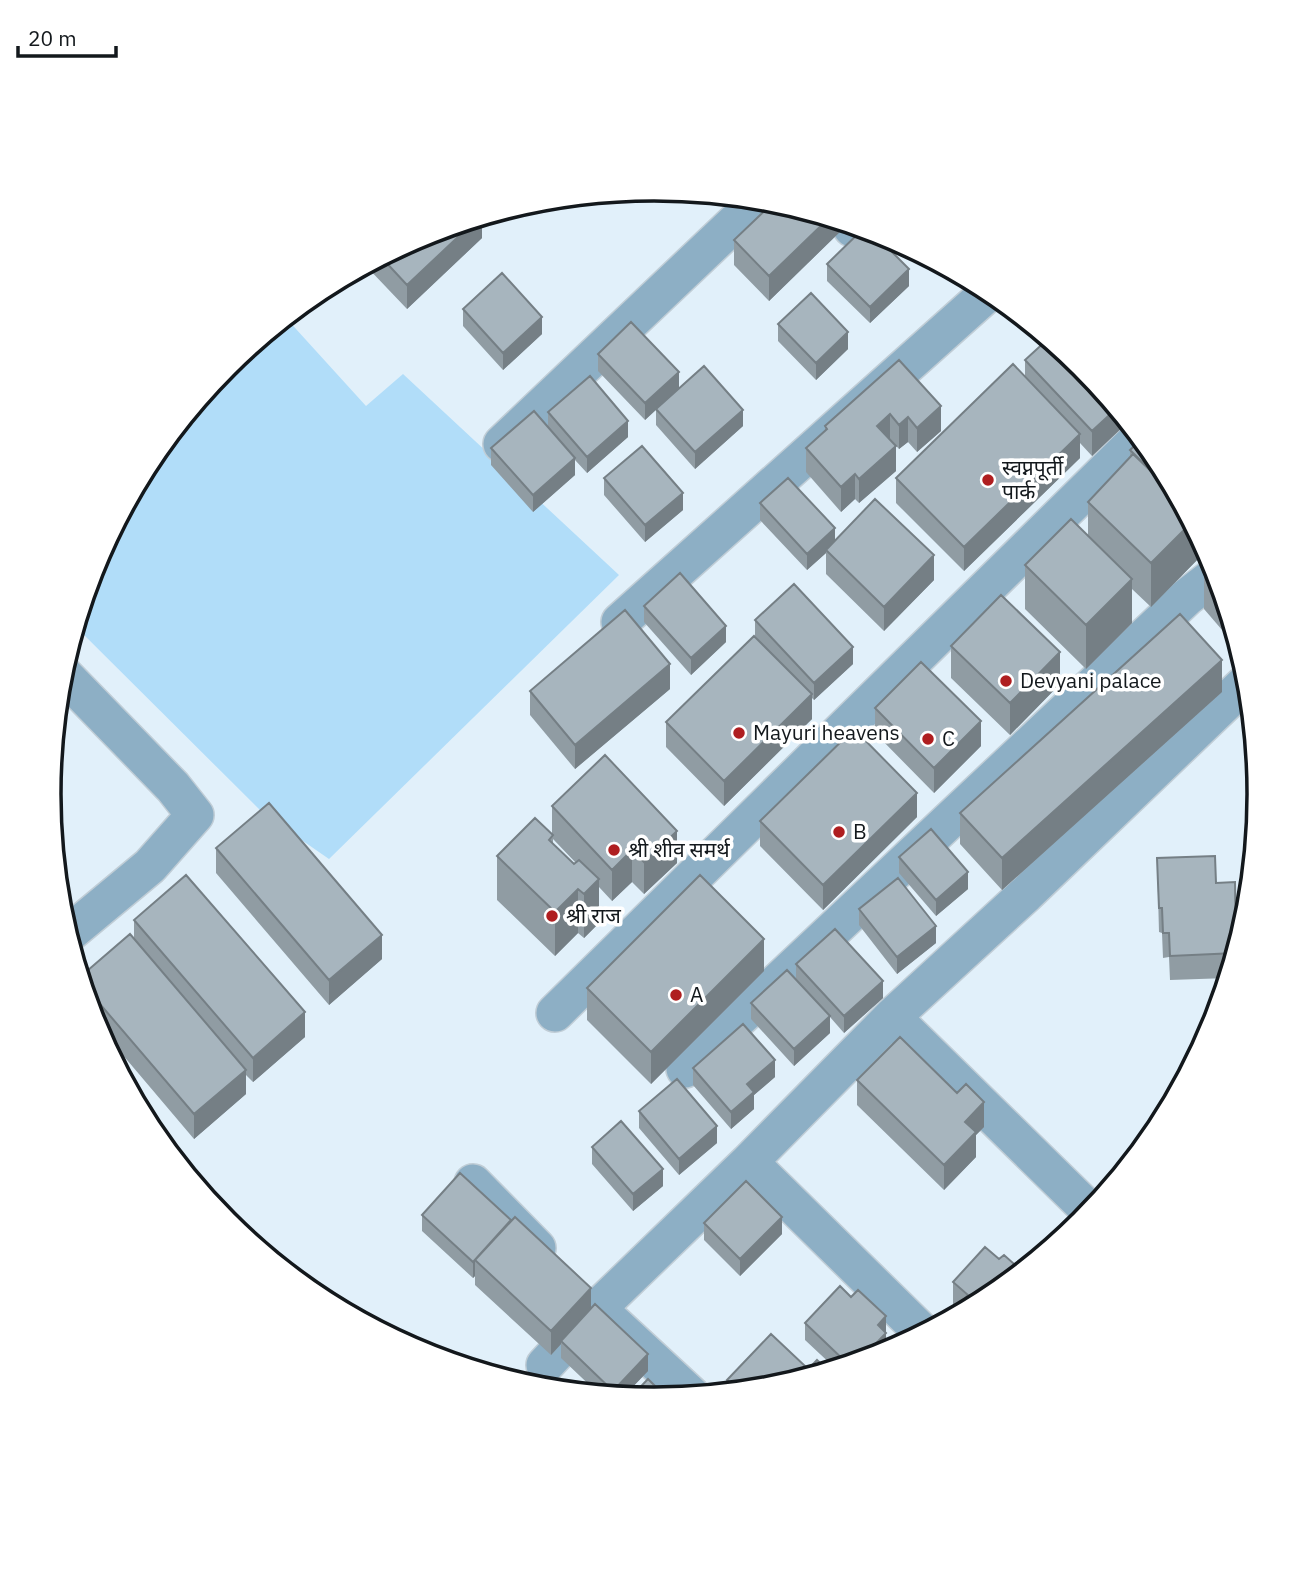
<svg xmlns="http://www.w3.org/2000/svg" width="1309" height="1589" viewBox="0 0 1309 1589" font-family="'IBM Plex Sans','Noto Sans Devanagari',sans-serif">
<rect width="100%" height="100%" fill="#e1f0fa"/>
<path fill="#b1ddf9" d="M286 318 366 406 403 374 619 575 329 859 264 814 76 627 95 562 151 458 227 366Z"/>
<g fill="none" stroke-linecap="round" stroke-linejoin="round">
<defs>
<path id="minor" d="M852 228 854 225
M502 444 760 199
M620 622 990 291
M62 673 173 787 195 815 150 866 67 935
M555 1013 1140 437
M892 1017 1091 1212
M685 1069 1187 597 1217 574
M749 1162 924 1334
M473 1183 537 1248
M611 1321 692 1396
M545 1365 598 1308 749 1162 892 1017 1026 894 1249 680"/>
</defs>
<use href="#minor" stroke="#c0cdd6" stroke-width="40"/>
<use href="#minor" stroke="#8dafc5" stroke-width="37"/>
</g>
<path fill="#909ca3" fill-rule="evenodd" d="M482 217V238L407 309 366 266 423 235Z
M847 223V225L769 301 734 265V240Z
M827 264 909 286 870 323 827 281Z
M463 309 542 334 503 370 463 326Z
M778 324 848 349 816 380 778 341Z
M598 354 679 388 743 426 695 469 656 425V410L645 420 598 371Z
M899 360 941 431 917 452 908 442 899 449 890 439 896 471 859 503 855 499 841 512 806 472V448L825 431V426Z
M1025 360 1128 422 1092 456 1080 443V458L964 571 896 503V478L1025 377Z
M548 412 628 437 587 473 575 460V475L533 512 491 465V448L548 427Z
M1130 450 1158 458 1205 547 1198 539V559L1151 607 1132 589V623L1086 669 1025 609V565L1088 535V502L1130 457Z
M604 478 683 510 645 542 604 495Z
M760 503 835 541 934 580 884 631 826 574V553L807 570 760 520Z
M1214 563 1241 652 1204 609V565Z
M644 606 726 642 691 675 644 622Z
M755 620 853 664 814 700 812 698V719L724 806 666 747V722L772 655 755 636Z
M951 646 1060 684 1010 735 951 678Z
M670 689 575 769 530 715V691Z
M1222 692 1002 890 960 844V813Z
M875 708 981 746 934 793 875 733Z
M552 806 677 863 644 894 632 882 612 901 599 887V923L584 938 578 933 555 956 497 900V856L552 834ZM553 839 576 863 574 864 553 844Z
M917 817 823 910 760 846V821Z
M216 848 382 959 329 1005 216 873Z
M899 857 968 889 936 916 899 873Z
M1157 858 1216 883 1237 951 1228 978 1170 980 1169 957 1163 958 1162 933 1159 932Z
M859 909 936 943 897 974 859 925Z
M134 920 305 1037 253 1082 246 1075V1094L194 1139 94 1021 80 977 134 939Z
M796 964 883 998 844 1033 830 1017V1033L794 1066 751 1019V1003L796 980Z
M764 971 651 1084 587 1020V988Z
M693 1068 775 1077 754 1095V1109L731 1129 693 1085Z
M857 1080 984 1127 976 1135V1157L944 1190 857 1105Z
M639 1111 717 1143 679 1175 639 1128Z
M592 1147 663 1186 633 1211 592 1164Z
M422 1215 591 1309 648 1371 623 1397 600 1395 561 1358V1344L551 1355 475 1285V1276L473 1278 422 1231Z
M704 1223 782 1234 740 1276 704 1240Z
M999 1259 991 1298 961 1314 953 1307V1282Z
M851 1297 886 1316V1349L880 1356 836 1369 805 1340V1323Z
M805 1373 772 1388 727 1393V1380Z"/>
<path fill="#757f85" d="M482 217V238L407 309V285L477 219Z
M829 218 847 223V225L769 301V276Z
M909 269V286L870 323V307Z
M542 317V334L503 370V353Z
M848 332V349L816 380V363Z
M679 372V388L645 420V403Z
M941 406V431L917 452V428Z
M1117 408 1128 422 1092 456V431Z
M743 410V426L695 469V452Z
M890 414V439L877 426Z
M908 417V442L899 449V425Z
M628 421V437L587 473V457Z
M1080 434V458L964 571V547Z
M896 446V471L859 503V479Z
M575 458V475L533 512V495Z
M855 474V499L841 512V487Z
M683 493V510L645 542V525Z
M1192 522 1198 532V559L1151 607V563Z
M835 528V545L826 550V553L807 570V554Z
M934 555V580L884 631V607Z
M1132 579V623L1086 669V625Z
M726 626V642L691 675V658Z
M853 647V664L814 700V683Z
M1060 652V684L1010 735V703Z
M1222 660V692L1002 890V858Z
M670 664V689L575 769V745Z
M61 674V704L58 707 61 676Z
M812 694V719L724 806V781Z
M981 721V746L934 793V768Z
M917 793V817L823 910V885Z
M677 831V863L644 894V862Z
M632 850V882L612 901V870Z
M968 872V889L936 916V900Z
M599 879V923L584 938V894Z
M578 889V933L555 956V912Z
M64 895V923L61 912 59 899Z
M936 926V943L897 974V957Z
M382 935V959L329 1005V980Z
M764 939V971L651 1084V1052Z
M883 981V998L844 1033V1016Z
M305 1012V1037L253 1082V1058Z
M830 1016V1033L794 1066V1049Z
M775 1060V1077L754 1095V1109L731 1129V1112L747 1084Z
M246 1070V1094L194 1139V1114Z
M984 1102V1127L976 1135V1157L944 1190V1165L965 1122Z
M717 1126V1143L679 1175V1159Z
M165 1134V1148L159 1140Z
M663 1169V1186L633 1211V1194Z
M782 1217V1234L740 1276V1259Z
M475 1260V1276L473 1278V1262Z
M591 1288V1313L561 1341V1344L551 1355V1331Z
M886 1316V1349L880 1356 858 1362 878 1325Z
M648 1354V1371L623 1397 613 1396V1391Z
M805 1366V1378L789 1383Z"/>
<path fill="#a7b5be" stroke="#757f85" stroke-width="2" d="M775 201 829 218 769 276 734 240Z
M477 219 407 285 381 257 423 235Z
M864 228 871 231 909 269 870 307 827 264Z
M502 273 542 317 503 353 463 309Z
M811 293 848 332 816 363 778 324Z
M631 322 679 372 645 403 598 354Z
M1049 338 1083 367 1117 408 1092 431 1025 360Z
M899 360 941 406 917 428 908 417 899 425 890 414 877 426 896 446 859 479 855 474 841 487 806 448 827 429 825 426Z
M1013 364 1080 434 964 547 896 478Z
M704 366 743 410 695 452 656 409Z
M590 376 628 421 587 457 548 412Z
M534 411 575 458 533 495 491 448Z
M1142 439 1158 458 1179 498 1130 450Z
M642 446 683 493 645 525 604 478Z
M1133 454 1179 498 1192 522 1151 563 1088 502Z
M788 478 835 528 807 554 760 503Z
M875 499 934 555 884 607 826 550Z
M1071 519 1132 579 1086 625 1025 565Z
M1212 559 1214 563 1220 584 1204 565Z
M680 573 726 626 691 658 644 606Z
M794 584 853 647 814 683 755 620Z
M1001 595 1060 652 1010 703 951 646Z
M625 610 670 664 575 745 530 691Z
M1180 614 1222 660 1002 858 960 813Z
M754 636 812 694 724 781 666 722Z
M921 662 981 721 934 768 875 708Z
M854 729 917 793 823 885 760 821Z
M605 755 677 831 644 862 632 850 612 870 552 806Z
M269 803 382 935 329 980 216 848Z
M535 818 553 835 549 840 574 864 579 860 599 879 584 894 578 889 555 912 497 856Z
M931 829 968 872 936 900 899 857Z
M1215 856 1216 883 1235 882 1236 953 1170 956 1169 933H1163L1162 908H1159L1157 858Z
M186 875 305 1012 253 1058 134 920Z
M700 875 764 939 651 1052 587 988Z
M898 878 936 926 897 957 859 909Z
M58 889 64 895 59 899Z
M835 929 883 981 844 1016 796 964Z
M130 934 246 1070 194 1114 82 983 80 977Z
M787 970 830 1016 794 1049 751 1003Z
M743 1024 775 1060 747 1084 754 1092 731 1112 693 1068Z
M900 1037 957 1093 966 1084 984 1102 965 1122 976 1132 944 1165 857 1080Z
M677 1079 717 1126 679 1159 639 1111Z
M134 1100 165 1134 159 1140 151 1131Z
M621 1121 663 1169 633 1194 592 1147Z
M460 1173 511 1220 473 1262 422 1215Z
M746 1181 782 1217 740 1259 704 1223Z
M515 1217 591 1288 551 1331 475 1260Z
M985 1247 999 1259 1004 1255 1023 1272 991 1298 969 1310 961 1303 968 1295 953 1282Z
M840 1286 851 1297 858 1290 886 1316 878 1325 886 1333 858 1362 849 1365 805 1323Z
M595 1304 648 1354 613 1391 561 1341Z
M771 1334 805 1366 789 1383 772 1388 740 1392 727 1380Z
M817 1360 828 1371 797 1381Z
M648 1379 668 1399 654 1400 630 1398Z"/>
<g fill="#af1e20" stroke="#fff" stroke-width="2.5">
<circle cx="988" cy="480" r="7"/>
<circle cx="1006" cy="681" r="7"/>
<circle cx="739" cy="733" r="7"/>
<circle cx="928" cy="739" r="7"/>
<circle cx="839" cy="832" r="7"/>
<circle cx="614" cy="850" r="7"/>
<circle cx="552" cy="916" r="7"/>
<circle cx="676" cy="995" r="7"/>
</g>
<g text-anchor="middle" stroke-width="7" stroke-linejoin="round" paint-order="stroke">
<g font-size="21" fill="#13181c" stroke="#fff" text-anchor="start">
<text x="1002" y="475">स्वप्नपूर्ती<tspan x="1002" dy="24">पार्क</tspan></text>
<text x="1020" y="688">Devyani palace</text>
<text x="753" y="740">Mayuri heavens</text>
<text x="942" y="746">C</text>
<text x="853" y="839">B</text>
<text x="628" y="857">श्री शीव समर्थ</text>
<text x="566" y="923">श्री राज</text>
<text x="690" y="1002">A</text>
</g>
</g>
<path d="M0 0H1309V1589H0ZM61 794a593 593 0 1 1 1186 0a593 593 0 1 1-1186 0Z" fill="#fff" fill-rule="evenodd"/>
<path fill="none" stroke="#13181c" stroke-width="3.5" d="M61 794a593 593 0 1 1 1186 0a593 593 0 1 1-1186 0Z"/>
<path d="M18 46v10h98v-10" fill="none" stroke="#13181c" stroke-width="3.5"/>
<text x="28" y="46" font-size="21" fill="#13181c" stroke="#ffffff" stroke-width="5" paint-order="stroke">20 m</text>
</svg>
